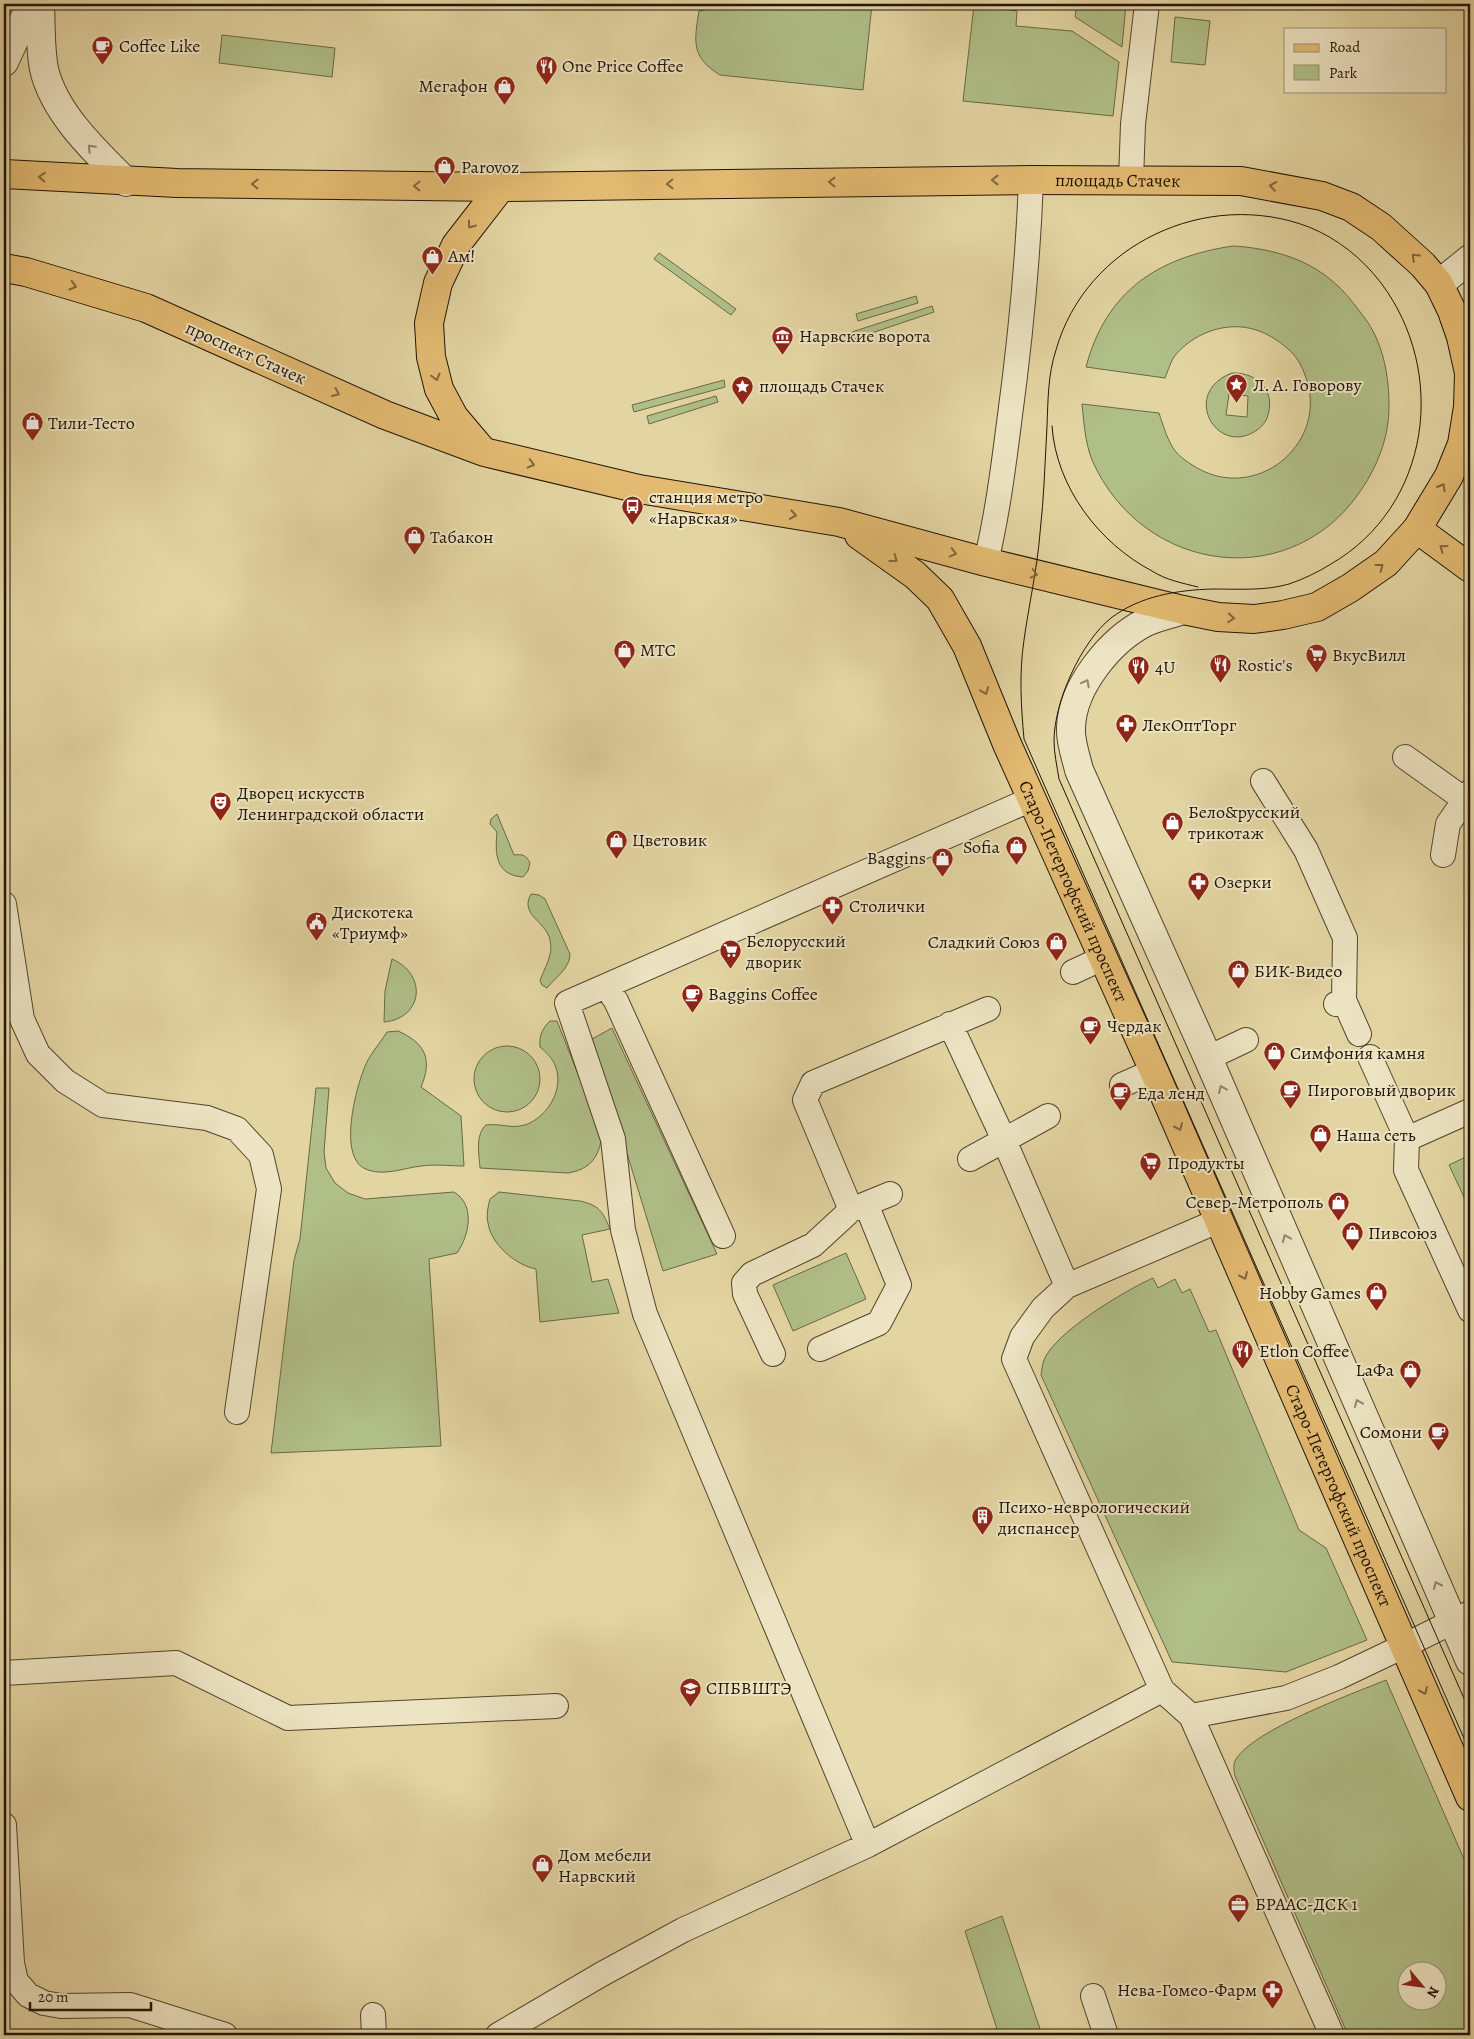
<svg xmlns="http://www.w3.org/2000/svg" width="1474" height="2039" viewBox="0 0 1474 2039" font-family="Alegreya,serif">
<rect width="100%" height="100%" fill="#e3d5a2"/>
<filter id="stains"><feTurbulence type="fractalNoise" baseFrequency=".004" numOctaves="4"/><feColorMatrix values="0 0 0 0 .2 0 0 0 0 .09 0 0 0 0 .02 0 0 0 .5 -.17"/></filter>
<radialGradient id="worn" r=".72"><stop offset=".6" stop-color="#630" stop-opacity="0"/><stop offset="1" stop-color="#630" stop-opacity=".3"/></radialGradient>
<path fill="#b0be87" stroke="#696946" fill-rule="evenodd" d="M737 4H872L863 90 720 75C691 57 694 42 699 11Z
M1077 4H1126L1122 47 1075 17Z
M974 5 1017 11 1016 26 1072 31 1119 62 1113 116 963 101Z
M1175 17 1210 21 1205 65 1171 62Z
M222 35 335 48 332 77 219 63Z
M1233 246C1267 248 1304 257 1331 280 1344 290 1354 304 1364 317 1383 342 1389 375 1389 406 1389 434 1380 460 1365 484 1297 595 1143 576 1092 460 1085 442 1084 423 1082 404L1159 413C1163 425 1166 436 1173 448 1179 457 1190 464 1199 469 1256 500 1324 447 1308 384 1304 371 1299 358 1288 349 1271 334 1252 325 1229 327 1208 329 1187 340 1174 357 1170 363 1168 371 1165 378L1086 367C1106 291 1158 257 1233 246Z
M659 253 736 309 731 315 654 259Z
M916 296 918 303 858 321 856 314Z
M932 306 934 312 854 339 852 332Z
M1232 373C1258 372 1277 392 1267 418 1265 424 1259 429 1254 432 1215 455 1181 392 1232 373ZM1229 394 1248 396 1247 417 1226 415Z
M724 380 725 387 634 412 632 405Z
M716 396 718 402 649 424 647 416Z
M497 814 514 855C523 854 526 855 530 863L528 871 523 877C495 875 495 853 497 832L490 824 491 819Z
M531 894 539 895 545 899 570 954C570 968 556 977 547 988L542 985 540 981C544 968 554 955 550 940 546 921 519 915 531 894Z
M392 959C427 974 424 1018 384 1022L385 991Z
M550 1021H557L602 1135C599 1157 591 1169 568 1173L480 1168C479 1154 475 1135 486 1125 499 1123 511 1129 525 1125 549 1117 567 1085 553 1061 550 1056 545 1051 540 1047 539 1036 542 1029 550 1021Z
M612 1028 717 1254 663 1271 592 1039Z
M398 1031C425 1043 433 1059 421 1087L461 1116 464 1166C450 1166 435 1164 421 1166 404 1168 385 1176 368 1170 336 1161 356 1086 366 1064 371 1053 380 1043 387 1032Z
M474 1079a33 33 0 1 1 66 0a33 33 0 1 1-66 0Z
M316 1088H329L324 1152 326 1168 335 1183 348 1193 365 1199 454 1192C476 1205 469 1236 457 1253L429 1259 441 1446 271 1453 294 1260 300 1239Z
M1470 1155V1210L1449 1165Z
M499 1192 580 1201C599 1205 603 1212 610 1229L582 1235 592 1282 608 1279 619 1313 540 1322 536 1269C515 1265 491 1244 488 1223 486 1215 488 1207 490 1199Z
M846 1253 866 1299 793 1331 773 1285Z
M1153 1278 1158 1288 1175 1279 1182 1293 1190 1289 1209 1332 1216 1330 1299 1530 1326 1548 1367 1640 1286 1672 1172 1662 1041 1375C1042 1371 1042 1364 1044 1360 1055 1332 1126 1290 1153 1278Z
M1386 1680 1470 1873V2035H1348L1235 1776C1234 1771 1233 1766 1235 1761 1250 1731 1352 1694 1386 1680ZM1406 1972H1436V2002H1406Z
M1002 1916 1042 2035H999L965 1931Z"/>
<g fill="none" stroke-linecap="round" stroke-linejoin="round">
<defs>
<path id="service" d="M1131 180 1133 124 1147 4
M986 562C997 516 1003 470 1009 423 1020 342 1028 262 1031 180
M1405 757 1465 800 1470 801
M1263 781 1306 850 1345 938 1344 1000
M1443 855 1448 824 1470 792
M4 904 22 1019 38 1054 65 1081 103 1105 207 1118 237 1129 261 1155 269 1189 237 1412
M1073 972 1103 958
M606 986 616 1001 723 1236
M1336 1004 1344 1000 1359 1034
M950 1024 1004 1140 1067 1286
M1370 1057 1407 1139
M1208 1058 1246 1040
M1122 1085 1154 1071
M1470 1111 1407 1139 1406 1170 1470 1310
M970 1159 1048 1116
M890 1194 851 1210 805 1100 813 1083 988 1009
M1220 1220 1067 1286 1043 1308 1022 1337 1014 1359 1162 1690 1191 1716 1332 2035
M820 1349 879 1323 899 1285 866 1204
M773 1354 745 1294 744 1283 752 1274 813 1245 851 1210
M4 1673 176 1663 288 1718 556 1706
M1191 1716 1286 1698 1339 1677 1404 1646 1470 1613
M4 1825 12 1963 16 1981 28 1995 44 2003 61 2006 130 2005 225 2035
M863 1834 645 1314 623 1230 613 1139 567 1003 1032 799
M1093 1996 1106 2035
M373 2015 374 2035
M498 2035 602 1974 683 1930 868 1845 1162 1690"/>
<path id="minor" d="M1439 284 1470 259
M1183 610C1171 614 1157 617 1146 622 1110 640 1072 687 1071 728 1070 741 1076 757 1079 770L1208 1058 1470 1661"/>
<path id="tertiary" d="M40 4C41 25 40 48 44 69 54 113 95 151 126 182
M4 62 31 4"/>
<g id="primary">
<path id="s1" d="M4 174 177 183 501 187 1031 180 1241 181 1322 196 1351 207 1381 227 1423 265 1439 284 1452 311 1461 337 1469 373 1468 407 1462 444 1449 476 1417 529 1386 563 1350 588 1317 607 1283 615 1254 619 1218 617 1183 610 986 562 839 522 639 489 484 452 385 415 146 308 26 272 4 268"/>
<path d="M481 449 454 417 439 389 431 357 429 323 438 283 456 245 501 187"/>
<path d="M1417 529 1470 568"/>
<path id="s2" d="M859 535 915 575 940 599 967 646 1007 744 1154 1071 1470 1797"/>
</g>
</defs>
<use href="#service" stroke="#52442d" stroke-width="26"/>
<use href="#minor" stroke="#52442d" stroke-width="30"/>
<use href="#tertiary" stroke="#52442d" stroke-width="30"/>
<use href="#primary" stroke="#221406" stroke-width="30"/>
<use href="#service" stroke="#ede4c3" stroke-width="24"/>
<use href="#minor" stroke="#ede4c3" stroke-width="28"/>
<use href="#tertiary" stroke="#ede4c3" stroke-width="28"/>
<use href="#primary" stroke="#e2ba71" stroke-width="28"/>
<path stroke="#221406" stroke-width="1" d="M1052 426C1056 487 1099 543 1152 571 1166 580 1182 583 1198 587
M1470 1712 1059 779C1057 766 1054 753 1054 741 1054 702 1081 642 1111 618 1140 596 1177 590 1213 589 1238 589 1265 591 1289 584 1304 579 1318 572 1331 564 1431 506 1448 372 1381 283 1362 258 1338 239 1309 227 1207 188 1086 244 1056 350 1048 374 1048 400 1047 426 1045 462 1044 498 1040 533 1037 570 1029 604 1024 640 1019 673 1021 706 1024 739L1470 1752"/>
</g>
<defs><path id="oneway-chevron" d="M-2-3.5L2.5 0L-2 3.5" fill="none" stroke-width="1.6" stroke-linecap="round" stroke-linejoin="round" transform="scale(1.25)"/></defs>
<g stroke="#92866e">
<use href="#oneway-chevron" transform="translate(91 148) rotate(-135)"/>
<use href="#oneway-chevron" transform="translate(1086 683) rotate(-62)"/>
<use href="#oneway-chevron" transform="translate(1222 1089) rotate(-113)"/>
<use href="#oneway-chevron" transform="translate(1286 1238) rotate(-113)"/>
<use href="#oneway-chevron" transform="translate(1358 1403) rotate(-113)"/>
<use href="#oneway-chevron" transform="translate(1437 1585) rotate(-114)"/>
</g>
<g stroke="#82673c">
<use href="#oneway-chevron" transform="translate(42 177) rotate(-176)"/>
<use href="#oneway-chevron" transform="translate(995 180) rotate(180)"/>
<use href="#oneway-chevron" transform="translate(832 182) rotate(180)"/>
<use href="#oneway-chevron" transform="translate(255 184) rotate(-179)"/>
<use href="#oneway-chevron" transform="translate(670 184) rotate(179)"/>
<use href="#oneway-chevron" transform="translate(417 186) rotate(-179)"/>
<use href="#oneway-chevron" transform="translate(1273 186) rotate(-171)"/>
<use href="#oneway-chevron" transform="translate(471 225) rotate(126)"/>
<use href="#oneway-chevron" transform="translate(1415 257) rotate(-136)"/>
<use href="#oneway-chevron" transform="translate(73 286) rotate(16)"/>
<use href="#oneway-chevron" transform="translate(436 377) rotate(75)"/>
<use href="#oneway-chevron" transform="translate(336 393) rotate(24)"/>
<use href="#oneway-chevron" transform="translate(531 464) rotate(14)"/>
<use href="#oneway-chevron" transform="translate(1442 487) rotate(-60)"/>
<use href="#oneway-chevron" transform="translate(793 515) rotate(9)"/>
<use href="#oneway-chevron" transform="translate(1443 548) rotate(-144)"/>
<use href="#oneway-chevron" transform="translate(953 553) rotate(15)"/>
<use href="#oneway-chevron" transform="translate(894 559) rotate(37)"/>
<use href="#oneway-chevron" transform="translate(1380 567) rotate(-37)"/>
<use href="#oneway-chevron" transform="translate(1034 574) rotate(14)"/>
<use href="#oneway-chevron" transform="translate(1231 618) rotate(4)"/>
<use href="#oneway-chevron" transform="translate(985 691) rotate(68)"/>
<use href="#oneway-chevron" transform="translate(1179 1127) rotate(66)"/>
<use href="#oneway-chevron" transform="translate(1244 1276) rotate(66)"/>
<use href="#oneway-chevron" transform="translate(1424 1691) rotate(66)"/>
</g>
<defs>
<symbol id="cafe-pin" viewBox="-11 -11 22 30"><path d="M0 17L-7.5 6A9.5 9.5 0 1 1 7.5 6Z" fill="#8f2418" stroke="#ede4c3"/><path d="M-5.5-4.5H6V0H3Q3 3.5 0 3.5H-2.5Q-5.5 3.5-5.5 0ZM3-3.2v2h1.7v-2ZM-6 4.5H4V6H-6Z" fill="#fff"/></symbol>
<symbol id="restaurant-pin" viewBox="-11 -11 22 30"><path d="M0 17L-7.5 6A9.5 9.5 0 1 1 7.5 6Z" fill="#8f2418" stroke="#ede4c3"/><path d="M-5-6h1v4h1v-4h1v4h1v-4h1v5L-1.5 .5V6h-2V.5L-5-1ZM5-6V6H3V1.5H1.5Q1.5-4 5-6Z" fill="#fff"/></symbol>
<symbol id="shop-pin" viewBox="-11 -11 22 30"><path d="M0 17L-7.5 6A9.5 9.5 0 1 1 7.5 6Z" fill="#8f2418" stroke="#ede4c3"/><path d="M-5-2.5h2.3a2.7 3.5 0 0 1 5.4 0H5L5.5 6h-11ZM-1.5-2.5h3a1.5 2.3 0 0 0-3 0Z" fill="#fff"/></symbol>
<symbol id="museum-pin" viewBox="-11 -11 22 30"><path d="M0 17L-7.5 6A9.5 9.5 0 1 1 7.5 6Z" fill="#8f2418" stroke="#ede4c3"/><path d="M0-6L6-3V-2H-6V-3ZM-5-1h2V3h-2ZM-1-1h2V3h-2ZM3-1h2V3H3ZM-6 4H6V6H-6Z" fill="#fff"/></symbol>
<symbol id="sight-pin" viewBox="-11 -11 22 30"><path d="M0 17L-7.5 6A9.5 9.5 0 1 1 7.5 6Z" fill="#8f2418" stroke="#ede4c3"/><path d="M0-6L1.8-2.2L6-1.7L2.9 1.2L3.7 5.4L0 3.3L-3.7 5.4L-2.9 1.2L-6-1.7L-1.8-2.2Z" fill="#fff"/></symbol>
<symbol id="bus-pin" viewBox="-11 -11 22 30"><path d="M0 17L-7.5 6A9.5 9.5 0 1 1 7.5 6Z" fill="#8f2418" stroke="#ede4c3"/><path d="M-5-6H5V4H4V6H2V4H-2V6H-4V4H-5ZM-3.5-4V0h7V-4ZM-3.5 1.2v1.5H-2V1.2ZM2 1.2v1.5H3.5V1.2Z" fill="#fff"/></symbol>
<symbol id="supermarket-pin" viewBox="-11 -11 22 30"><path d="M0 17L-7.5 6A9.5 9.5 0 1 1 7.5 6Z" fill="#8f2418" stroke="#ede4c3"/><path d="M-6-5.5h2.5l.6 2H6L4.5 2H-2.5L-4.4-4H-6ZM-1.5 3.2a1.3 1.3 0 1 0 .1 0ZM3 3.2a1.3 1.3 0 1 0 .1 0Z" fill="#fff"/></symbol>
<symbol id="pharmacy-pin" viewBox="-11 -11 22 30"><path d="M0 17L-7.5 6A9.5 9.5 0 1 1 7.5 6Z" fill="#8f2418" stroke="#ede4c3"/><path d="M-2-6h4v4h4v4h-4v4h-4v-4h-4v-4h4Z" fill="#fff"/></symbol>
<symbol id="theatre-pin" viewBox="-11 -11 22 30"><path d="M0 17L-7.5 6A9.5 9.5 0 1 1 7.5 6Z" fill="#8f2418" stroke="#ede4c3"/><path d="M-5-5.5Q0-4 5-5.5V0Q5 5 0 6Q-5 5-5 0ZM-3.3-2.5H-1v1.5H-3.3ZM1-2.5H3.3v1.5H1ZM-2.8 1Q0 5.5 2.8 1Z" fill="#fff"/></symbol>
<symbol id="civic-pin" viewBox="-11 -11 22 30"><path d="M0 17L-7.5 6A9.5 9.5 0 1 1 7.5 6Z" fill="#8f2418" stroke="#ede4c3"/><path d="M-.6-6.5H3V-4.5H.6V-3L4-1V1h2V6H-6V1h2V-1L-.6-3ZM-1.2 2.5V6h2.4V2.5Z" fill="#fff"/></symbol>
<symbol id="building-pin" viewBox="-11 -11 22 30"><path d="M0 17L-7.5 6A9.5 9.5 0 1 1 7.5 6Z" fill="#8f2418" stroke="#ede4c3"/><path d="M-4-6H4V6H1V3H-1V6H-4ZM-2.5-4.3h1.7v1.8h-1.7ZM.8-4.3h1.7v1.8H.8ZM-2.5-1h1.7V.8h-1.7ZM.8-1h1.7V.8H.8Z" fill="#fff"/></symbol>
<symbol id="university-pin" viewBox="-11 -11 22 30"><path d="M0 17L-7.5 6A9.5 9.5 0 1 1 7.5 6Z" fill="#8f2418" stroke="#ede4c3"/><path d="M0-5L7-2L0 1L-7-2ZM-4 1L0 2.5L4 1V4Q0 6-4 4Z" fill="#fff"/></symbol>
<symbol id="office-pin" viewBox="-11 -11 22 30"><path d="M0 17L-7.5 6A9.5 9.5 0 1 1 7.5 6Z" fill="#8f2418" stroke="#ede4c3"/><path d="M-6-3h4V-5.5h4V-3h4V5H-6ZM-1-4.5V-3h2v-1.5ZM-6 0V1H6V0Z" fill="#fff"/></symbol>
</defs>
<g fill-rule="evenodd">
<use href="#cafe-pin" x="90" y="34" width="25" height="34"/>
<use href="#restaurant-pin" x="534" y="54" width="25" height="34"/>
<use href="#shop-pin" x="492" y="74" width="25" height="34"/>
<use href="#shop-pin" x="432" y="154" width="25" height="34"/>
<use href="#shop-pin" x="420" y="244" width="25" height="34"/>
<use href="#museum-pin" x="770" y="324" width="25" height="34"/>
<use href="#sight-pin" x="1224" y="372" width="25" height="34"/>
<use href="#sight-pin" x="730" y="374" width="25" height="34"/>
<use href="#shop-pin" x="20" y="410" width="25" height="34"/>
<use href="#bus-pin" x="620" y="494" width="25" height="34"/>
<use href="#shop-pin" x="402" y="524" width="25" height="34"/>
<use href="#shop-pin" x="612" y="638" width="25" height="34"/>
<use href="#supermarket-pin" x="1304" y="642" width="25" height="34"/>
<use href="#restaurant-pin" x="1208" y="652" width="25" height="34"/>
<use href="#restaurant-pin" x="1126" y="654" width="25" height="34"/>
<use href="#pharmacy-pin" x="1114" y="712" width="25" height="34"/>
<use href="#theatre-pin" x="208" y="790" width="25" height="34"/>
<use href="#shop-pin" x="1160" y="810" width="25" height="34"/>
<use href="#shop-pin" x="604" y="828" width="25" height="34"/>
<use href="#shop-pin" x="1004" y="834" width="25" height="34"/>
<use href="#shop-pin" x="930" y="846" width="25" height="34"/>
<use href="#pharmacy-pin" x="1186" y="870" width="25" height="34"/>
<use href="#pharmacy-pin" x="820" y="894" width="25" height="34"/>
<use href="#civic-pin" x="304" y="910" width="25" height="34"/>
<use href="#shop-pin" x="1044" y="930" width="25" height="34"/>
<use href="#supermarket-pin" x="718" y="938" width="25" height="34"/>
<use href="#shop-pin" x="1226" y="958" width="25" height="34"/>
<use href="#cafe-pin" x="680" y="982" width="25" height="34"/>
<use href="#cafe-pin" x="1078" y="1014" width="25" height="34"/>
<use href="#shop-pin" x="1262" y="1040" width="25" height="34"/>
<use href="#cafe-pin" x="1278" y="1078" width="25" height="34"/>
<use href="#cafe-pin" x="1108" y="1080" width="25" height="34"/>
<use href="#shop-pin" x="1308" y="1122" width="25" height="34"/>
<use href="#supermarket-pin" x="1138" y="1150" width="25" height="34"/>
<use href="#shop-pin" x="1326" y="1190" width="25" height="34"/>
<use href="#shop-pin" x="1340" y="1220" width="25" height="34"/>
<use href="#shop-pin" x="1364" y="1280" width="25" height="34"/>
<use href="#restaurant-pin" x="1230" y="1338" width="25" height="34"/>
<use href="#shop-pin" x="1398" y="1358" width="25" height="34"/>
<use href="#cafe-pin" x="1426" y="1420" width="25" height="34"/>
<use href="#building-pin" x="970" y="1504" width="25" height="34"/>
<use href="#university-pin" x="678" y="1676" width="25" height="34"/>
<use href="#shop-pin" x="530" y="1852" width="25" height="34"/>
<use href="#office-pin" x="1226" y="1892" width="25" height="34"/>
<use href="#pharmacy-pin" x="1260" y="1978" width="25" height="34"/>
</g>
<g text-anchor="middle" stroke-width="4" stroke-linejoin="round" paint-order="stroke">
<g font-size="18" fill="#221406" stroke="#ede4c3" text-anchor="start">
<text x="119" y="52">Coffee Like</text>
<text x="562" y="72">One Price Coffee</text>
<text x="488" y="92" text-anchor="end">Мегафон</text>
<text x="461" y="173">Parovoz</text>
<text x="448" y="262">Ам!</text>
<text x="799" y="342">Нарвские ворота</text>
<text x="1253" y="391">Л. А. Говорову</text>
<text x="759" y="392">площадь Стачек</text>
<text x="48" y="429">Тили-Тесто</text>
<text x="649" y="503">станция метро<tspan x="649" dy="21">«Нарвская»</tspan></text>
<text x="430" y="543">Табакон</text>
<text x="640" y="656">МТС</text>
<text x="1332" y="661">ВкусВилл</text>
<text x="1237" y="671">Rostic's</text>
<text x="1155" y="673">4U</text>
<text x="1142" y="731">ЛекОптТорг</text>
<text x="237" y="799">Дворец искусств<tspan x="237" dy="21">Ленинградской области</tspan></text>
<text x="1188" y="818">Бело&amp;русский<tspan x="1188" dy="21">трикотаж</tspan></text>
<text x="632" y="846">Цветовик</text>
<text x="1000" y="853" text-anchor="end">Sofia</text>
<text x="926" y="864" text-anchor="end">Baggins</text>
<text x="1214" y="888">Озерки</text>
<text x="849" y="912">Столички</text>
<text x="332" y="918">Дискотека<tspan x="332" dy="21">«Триумф»</tspan></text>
<text x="746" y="947">Белорусский<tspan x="746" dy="21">дворик</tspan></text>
<text x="1040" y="948" text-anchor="end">Сладкий Союз</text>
<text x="1254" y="977">БИК-Видео</text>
<text x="708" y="1000">Baggins Coffee</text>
<text x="1107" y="1032">Чердак</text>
<text x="1290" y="1059">Симфония камня</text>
<text x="1307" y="1096">Пироговый дворик</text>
<text x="1137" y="1099">Еда ленд</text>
<text x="1336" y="1141">Наша сеть</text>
<text x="1167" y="1169">Продукты</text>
<text x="1323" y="1208" text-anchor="end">Север-Метрополь</text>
<text x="1368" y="1239">Пивсоюз</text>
<text x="1361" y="1299" text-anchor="end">Hobby Games</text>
<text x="1259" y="1357">Etlon Coffee</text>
<text x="1394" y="1376" text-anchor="end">LаФа</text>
<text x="1422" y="1438" text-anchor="end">Сомони</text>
<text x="998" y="1513">Психо-неврологический<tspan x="998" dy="21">диспансер</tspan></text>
<text x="706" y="1694">СПБВШТЭ</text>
<text x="558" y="1861">Дом мебели<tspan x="558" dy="21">Нарвский</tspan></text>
<text x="1255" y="1910">БРААС-ДСК 1</text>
<text x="1257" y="1996" text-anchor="end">Нева-Гомео-Фарм</text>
</g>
<g font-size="18" fill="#221406" stroke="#ede4c3">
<text dy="6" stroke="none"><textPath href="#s1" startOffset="1114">площадь Стачек</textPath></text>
<text transform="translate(246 353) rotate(24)" y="6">проспект Стачек</text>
<text dy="6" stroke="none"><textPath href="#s2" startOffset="425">Старо-Петергофский проспект</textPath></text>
<text dy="6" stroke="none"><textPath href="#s2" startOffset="1085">Старо-Петергофский проспект</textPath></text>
</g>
</g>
<rect width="1474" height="2039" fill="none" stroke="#e3d5a2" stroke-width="20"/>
<rect x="5" y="5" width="1464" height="2029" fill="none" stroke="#221406" stroke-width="2.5"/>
<rect x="10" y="10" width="1454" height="2019" fill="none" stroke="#221406"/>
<rect x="1284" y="28" width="162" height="65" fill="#ede4c3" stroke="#9c9177"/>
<rect x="1294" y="44" width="25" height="8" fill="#e2ba71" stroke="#9c9177"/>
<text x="1329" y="52" font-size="15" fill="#221406">Road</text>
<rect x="1294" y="65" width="25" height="15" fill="#b0be87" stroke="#9c9177"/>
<text x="1329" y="78" font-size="15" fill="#221406">Park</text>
<g transform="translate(1422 1986) rotate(119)"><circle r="24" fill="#ede4c3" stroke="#9c9177"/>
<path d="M0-4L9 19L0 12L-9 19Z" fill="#8f2418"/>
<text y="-8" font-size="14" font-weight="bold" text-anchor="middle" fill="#221406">N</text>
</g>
<path d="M30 2002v8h121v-8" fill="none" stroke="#221406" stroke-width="2.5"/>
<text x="38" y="2002" font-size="15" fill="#221406" stroke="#ede4c3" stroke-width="4" paint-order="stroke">20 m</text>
<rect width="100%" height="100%" filter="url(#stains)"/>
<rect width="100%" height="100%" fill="url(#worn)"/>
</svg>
